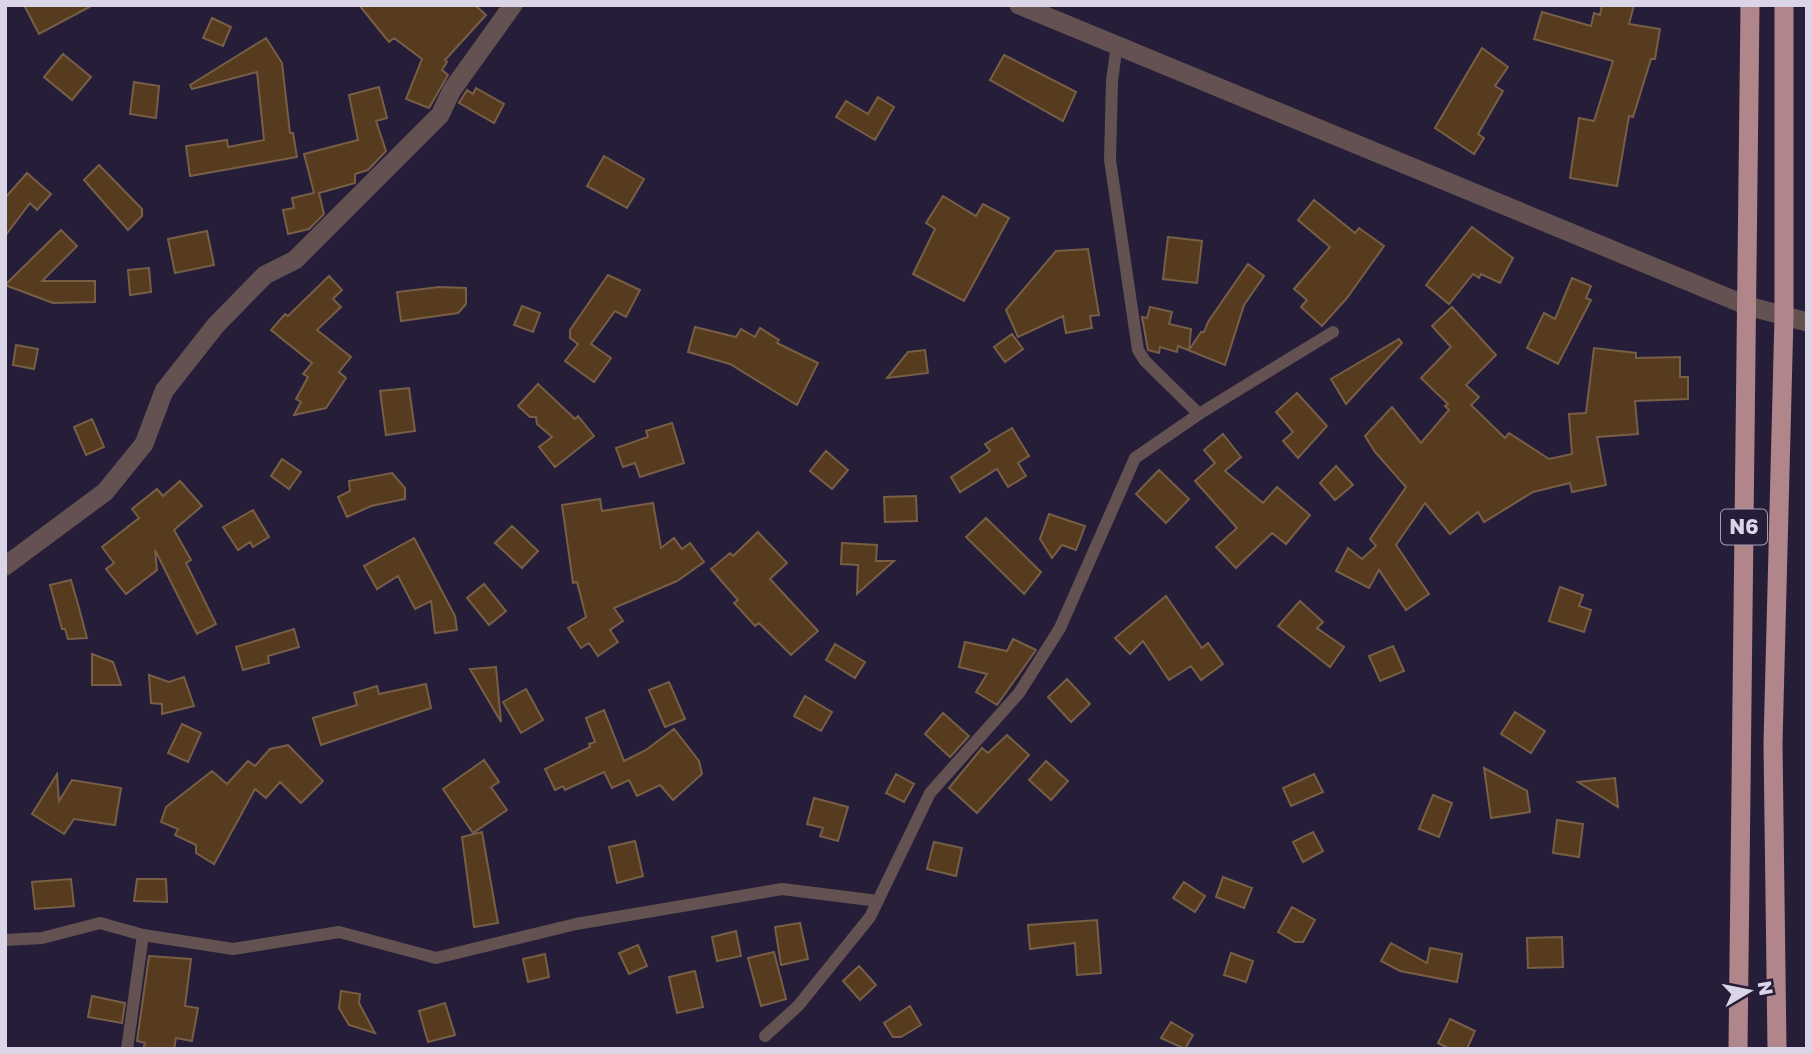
<svg xmlns="http://www.w3.org/2000/svg" width="1812" height="1054" viewBox="0 0 1812 1054" font-family="'Golos Text',sans-serif">
<rect width="100%" height="100%" fill="#261e38"/>
<path fill="#573b1e" stroke="#775e47" stroke-width="2" d="M24 5H93L39 34Z
M359 5H475L486 15 445 60 447 62 442 70 448 75 429 108 406 99 422 59 394 38 389 42Z
M1602 5H1634L1629 24 1660 29 1655 59H1651L1633 117 1629 116 1617 186 1570 178 1579 118 1594 121 1613 61 1534 39 1542 12 1591 26 1594 13 1600 15Z
M212 18 231 27 223 46 203 38Z
M266 38 282 63 290 133H293L297 157 190 176 186 146 227 140 228 147 264 140 257 72 192 89 190 85Z
M1482 48 1508 67 1495 86 1503 91 1478 134 1484 138 1474 154 1435 128Z
M63 54 91 77 72 100 44 77Z
M1004 55 1076 92 1063 121 990 80Z
M134 82 159 86 156 118 130 114Z
M379 87 387 118 376 121 386 151 368 170 355 174V183L319 193 324 214 309 229 288 234 283 210 294 208 292 198 314 193 304 154 358 140 349 95Z
M476 88 504 104 494 123 459 103 467 90 473 94Z
M878 97 894 107 875 140 836 117 846 101 868 114Z
M604 156 644 179 627 208 587 186Z
M99 165 142 209V216L128 230 84 180Z
M27 173 51 194 37 210 30 203 5 236V198Z
M943 196 976 216 983 204 1009 218 964 301 913 274 935 229 926 223Z
M1314 200 1355 233 1359 228 1384 246 1347 298 1322 326 1301 307 1307 300 1294 289 1330 247 1298 220Z
M1472 227 1513 258 1500 283 1481 274 1479 278 1473 274 1449 304 1426 285Z
M61 230 77 246 42 281H95V302L53 303 5 285Z
M207 231 214 265 175 273 168 239Z
M1168 237 1202 241 1197 283 1163 279Z
M1088 249 1099 315 1090 316 1092 328 1066 333 1063 316 1018 337 1006 310 1056 251Z
M1248 264 1264 276 1244 305 1225 365 1178 346 1177 352 1160 347 1159 353 1148 350 1142 317 1147 318 1150 307 1172 312 1169 324 1191 329 1189 350 1201 332H1204L1208 322Z
M149 268 151 292 130 295 128 270Z
M608 275 640 290 626 317 615 311 591 344 611 358 594 382 565 361 578 344 570 338V330Z
M329 276 342 290 333 299 341 307 317 330 351 357 339 372 346 378 326 408 294 415 301 402 296 399 308 377 303 374 312 363 271 330 285 314 288 316Z
M1572 278 1591 286 1586 298 1591 300 1558 364 1527 348 1544 313 1555 319Z
M439 287 466 288V304L458 313 401 321 397 292Z
M522 306 540 313 533 332 514 325Z
M1452 307 1496 355 1466 385 1479 397 1471 405 1505 438 1509 433 1549 459 1572 454 1569 414 1586 413 1594 348 1636 353V358L1680 357V377H1688V399L1635 401 1638 434 1597 437 1606 485 1572 492 1570 483 1533 492 1484 522 1478 512 1450 534 1425 503 1396 545 1429 594 1406 610 1379 570 1369 588 1336 571 1348 548 1362 559 1376 546 1370 539 1406 487 1375 452 1365 436 1392 407 1421 443 1449 410 1445 406 1448 404 1421 378 1451 347 1432 326Z
M695 327 736 337 741 329 755 337 760 328 779 340 777 343 818 363 797 405 730 364 688 352Z
M1012 334 1023 349 1005 362 994 347Z
M1399 339 1402 343 1346 404 1331 379Z
M16 345 38 349 34 369 13 365Z
M925 350 928 373 887 378 908 352Z
M538 384 575 419 578 416 594 436 555 467 539 447 552 437 537 424 536 417H530L518 406Z
M409 388 415 431 386 435 380 391Z
M1297 393 1327 426 1298 458 1283 441 1293 432 1276 412Z
M92 419 104 447 86 455 74 427Z
M672 423 684 463 640 477 635 463 623 467 616 448 648 437 646 431Z
M1012 428 1029 456 1018 463 1026 476 1008 487 997 469 960 492 951 477 990 451 985 444Z
M1223 434 1241 457 1225 471 1263 503 1277 487 1310 515 1286 544 1272 533 1236 568 1216 547 1237 528 1195 481 1215 463 1204 450Z
M826 451 848 470 832 489 810 471Z
M282 459 301 472 289 489 271 476Z
M1336 466 1353 485 1335 500 1320 483Z
M1159 470 1189 499 1166 523 1136 494Z
M392 473 405 488V499L371 506 347 517 338 497 350 491 349 481Z
M180 481 202 506 174 530 191 560 186 563 216 624 197 634 155 550 157 570 126 594 106 569 114 563 102 547 139 518 132 509 157 489 163 496Z
M916 496 917 521 885 522 884 497Z
M600 499 602 511 653 503 661 548 674 538 682 549 690 543 704 562 677 581 614 608 623 621 610 630 618 642 598 656 589 643 581 648 568 628 586 617 577 582 573 583 562 505Z
M253 510 269 537 253 547 250 542 238 550 223 527Z
M1049 514 1085 526 1076 550 1062 545 1052 558 1040 539Z
M986 518 1041 572 1024 594 966 537Z
M512 526 538 551 522 568 495 543Z
M758 532 787 563 770 579 818 631 791 655 759 623 755 626 734 603 738 600 711 569 730 553 733 556Z
M414 538 455 616 457 630 435 633 431 601 415 609 398 576 377 589 364 566Z
M842 543 877 545 876 561H894L857 594 858 565 841 564Z
M71 580 79 608 87 638 68 639 65 629H62L50 585Z
M484 584 506 611 489 625 467 598Z
M1560 587 1583 595 1579 606 1591 610 1584 632 1549 621Z
M1166 596 1202 648 1208 643 1223 664 1201 680 1191 666 1169 680 1143 641 1130 654 1115 638Z
M1300 601 1323 622 1317 628 1344 647 1330 667 1278 626Z
M294 629 299 647 268 656 269 663 243 670 236 647Z
M1013 639 1036 650 997 705 976 692 987 674 959 667 965 642 1007 651Z
M835 644 865 662 855 678 826 660Z
M1393 646 1404 671 1380 681 1369 656Z
M92 654 113 662 121 685H92Z
M496 667 501 722 470 669Z
M149 675 169 682 184 677 194 706 162 714V704L151 703Z
M1067 679 1090 704 1071 722 1048 697Z
M669 682 685 719 665 727 649 690Z
M426 684 431 708 321 745 313 718 357 705 354 693 377 686 379 694Z
M526 689 543 720 521 733 503 702Z
M805 696 832 712 821 731 794 716Z
M604 710 624 761 646 750 674 729 699 761 702 774 673 800 660 785 637 796 629 780 612 788 604 772 565 790 563 786 555 790 545 769 590 747 589 744 595 742 586 718Z
M1515 712 1545 731 1531 753 1501 734Z
M943 713 969 736 950 757 925 734Z
M182 724 201 733 188 762 168 753Z
M1007 735 1029 755 977 813 949 788 982 748 988 753Z
M288 745 323 781 301 803 280 782 266 798 255 789 214 864 196 853V845L175 835 178 829 161 822 166 807 212 771 227 784 248 761 255 766 270 749Z
M484 760 499 782 491 787 507 810 473 833 443 789Z
M1046 761 1068 781 1051 800 1029 780Z
M1484 768 1527 791 1530 812 1491 818Z
M57 774 59 801 72 780 121 788 115 825 74 819 64 834 32 814Z
M896 774 914 784 904 802 886 793Z
M1314 774 1323 792 1291 806 1283 788Z
M1615 778 1618 807 1578 782Z
M1433 795 1452 803 1439 837 1419 829Z
M814 798 848 807 838 841 820 836 823 828 807 824Z
M1557 820 1583 824 1579 857 1553 853Z
M482 832 498 923 474 927 462 837Z
M1313 832 1323 851 1303 862 1293 842Z
M635 841 643 876 617 883 609 847Z
M934 842 962 848 956 876 927 869Z
M1223 877 1252 888 1244 908 1216 897Z
M71 879 74 906 35 909 32 882Z
M137 879H166L167 902 134 901Z
M1184 882 1205 896 1195 912 1173 898Z
M1292 907 1315 920 1303 942H1295L1278 932Z
M1097 920 1101 973 1077 975 1075 943 1030 949 1028 925Z
M800 923 808 959 781 965 775 927Z
M736 931 741 956 717 961 712 937Z
M1562 937 1563 967 1528 968 1527 938Z
M1391 943 1427 963 1430 948 1462 954 1457 982 1400 971 1381 961Z
M638 945 647 966 629 974 619 953Z
M774 952 786 999 761 1006 748 958Z
M1231 953 1253 961 1246 982 1224 975Z
M545 954 549 977 528 982 523 959Z
M149 956 191 959 185 1006 198 1008 192 1041 176 1038 174 1049H143L145 1043 137 1041Z
M859 966 876 985 860 1000 843 981Z
M695 971 703 1007 677 1013 669 977Z
M341 991 360 994 359 1003 375 1033 349 1025 339 1008Z
M92 996 125 1003 122 1023 88 1017Z
M445 1003 455 1035 428 1042 419 1011Z
M910 1006 921 1025 901 1037H893L884 1023Z
M1450 1019 1475 1031 1467 1049H1450L1438 1043Z
M1171 1022 1193 1035 1185 1049 1161 1038Z"/>
<g fill="none" stroke-linecap="round" stroke-linejoin="round">
<path stroke="#645152" stroke-width="12" d="M1117 44 1112 81 1110 160 1138 350 1145 361 1199 414
M5 940 42 938 100 923 143 935 233 949 339 932 436 958 576 924 782 889 878 901
M765 1036 798 1006 870 917 930 793 1019 693 1060 628 1135 458 1199 414 1333 332
M127 1049 143 935"/>
<path stroke="#645152" stroke-width="19" d="M1019 5 1748 306 1807 322
M5 566 105 492 144 444 164 391 216 325 265 275 295 260 440 115 452 90 513 5"/>
<path stroke="#b1868a" stroke-width="19" d="M1738 1049 1750 5
M1777 1049 1773 743 1784 317V5"/>
</g>
<g text-anchor="middle" stroke-width="5" stroke-linejoin="round" paint-order="stroke">
<rect fill="#261e38" stroke="#a49fb2" stroke-width="2" x="1721" y="509.5" width="46" height="35" rx="5"/>
<g font-size="21" font-weight="bold" fill="#dad6e7">
<text x="1744" y="534">N6</text>
</g>
</g>
<rect width="1812" height="1054" fill="none" stroke="#dad6e7" stroke-width="14"/>
<g transform="translate(1749 991) rotate(80)" stroke="#261e38" stroke-width="5" paint-order="stroke">
<path d="M0-5L12 26L0 18L-12 26Z" fill="#dad6e7"/>
<text y="-10" font-size="19" font-weight="bold" text-anchor="middle" fill="#dad6e7">N</text>
</g>
</svg>
